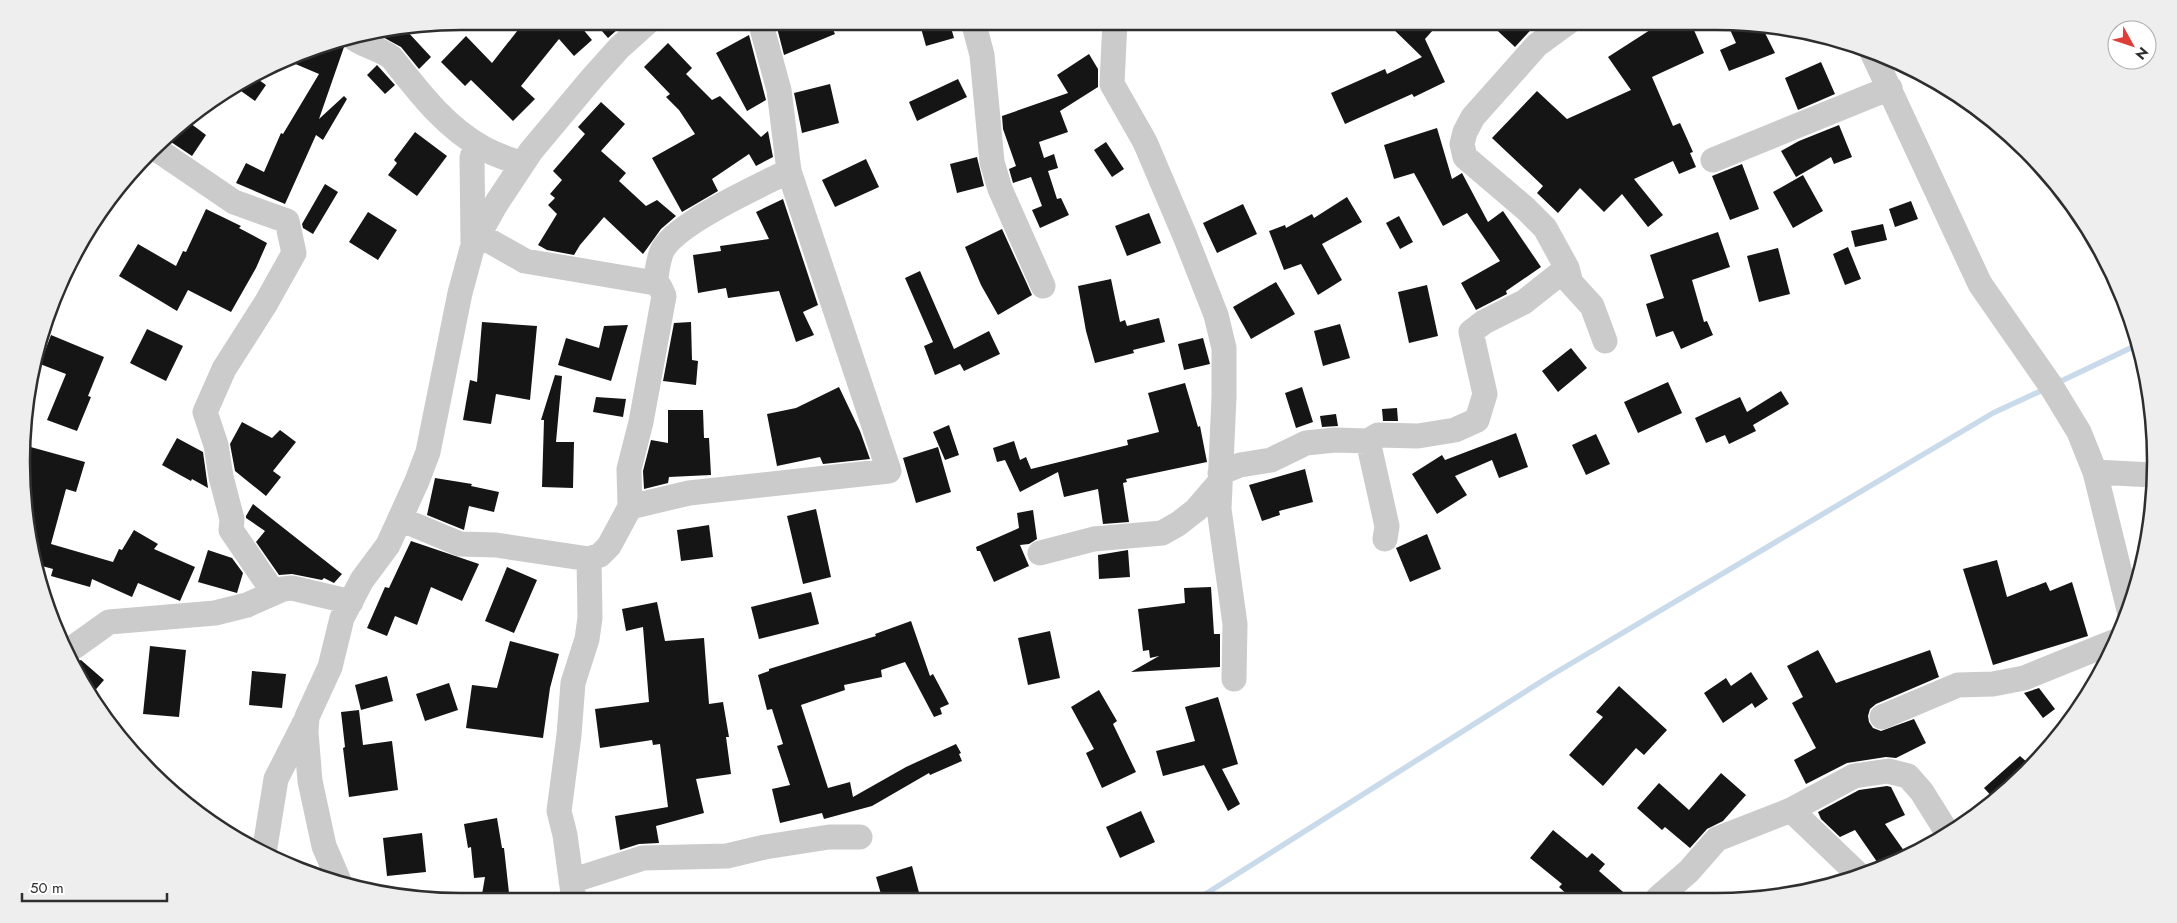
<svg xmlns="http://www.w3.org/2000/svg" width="2177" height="923" viewBox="0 0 2177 923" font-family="Jost,sans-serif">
<rect width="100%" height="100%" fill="#fff"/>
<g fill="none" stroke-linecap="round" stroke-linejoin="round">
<path stroke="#c9daea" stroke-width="5.5" d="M2055 384 2139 344
M1196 900 1550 676 1993 413 2045 389"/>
</g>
<path fill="#151515" d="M525 21H576L592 40 574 56 559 39 521 86 535 99 513 121 471 80 465 86 441 62 466 36 492 63Z
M612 21H627L608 38 601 30Z
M781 21H829L835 34 784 55 776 24Z
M919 21H949L954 38 926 46Z
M1385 21H1441L1425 39 1445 82 1414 97 1412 94 1345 124 1331 93 1385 69 1387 74 1422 57Z
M1487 21H1539L1515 47Z
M1664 21H1690L1704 53 1652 77 1673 126 1680 123 1693 152 1690 153 1696 167 1679 174 1673 161 1634 179 1663 215 1648 227 1622 194 1604 212 1580 188 1558 213 1537 193 1543 186 1492 138 1537 91 1567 119 1631 90 1608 57Z
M1727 23 1763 29 1775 53 1729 71 1720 50 1736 43Z
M406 30 431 57 419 69 401 47 379 35Z
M749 35 766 100 747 111 716 53Z
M341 41 344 47 319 119 344 96 347 99 323 140 316 135 285 204 236 183 246 163 264 172 281 133 283 134 319 74 286 60 320 45Z
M668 43 692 68 686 74 712 100 720 96 761 137 768 131 773 157 756 166 749 154 712 179 718 191 682 212 652 158 695 134 679 110 666 97 670 94 644 67Z
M1089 54 1098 69V87L1060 111 1068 132 1039 142 1044 158 1054 154 1058 168 1048 171 1057 199 1061 198 1069 215 1040 228 1032 210 1042 206 1031 177 1013 183 1009 169 1016 166 1003 129 1002 116 1068 93 1057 75Z
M1821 62 1835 94 1798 110 1785 78Z
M377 65 395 85 385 94 367 75Z
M252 75 266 85 255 101 234 86Z
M958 79 967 97 917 121 909 102Z
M830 84 839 123 802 133 794 93Z
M601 102 625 124 601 151 626 173 619 181 646 206 657 200 676 216 661 229 643 254 604 217 580 245 574 255 547 250 538 245 557 214 548 205 555 198 550 194 562 180 553 171 585 134 578 127Z
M186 120 206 135 192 156 165 138 171 130Z
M1839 125 1852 157 1834 164 1831 157 1796 177 1781 151 1799 141Z
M1437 128 1452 179 1462 173 1488 222 1503 211 1541 267 1506 291 1507 294 1476 310 1461 283 1500 261 1467 213 1443 226 1414 173 1394 179 1384 145Z
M415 132 447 156 417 196 388 175 397 163 394 160Z
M1106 142 1124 169 1112 177 1094 150Z
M977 157 984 186 957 193 950 164Z
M866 159 879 187 835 207 822 180Z
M1742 164 1759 209 1730 220 1712 176Z
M1803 175 1823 211 1793 228 1773 192Z
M325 184 338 192 313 234 303 228 302 224Z
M1347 197 1362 222 1322 244 1342 280 1318 295 1301 264 1284 270 1269 231 1285 225 1286 228 1312 214 1314 218Z
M783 199 818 305 803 312 814 335 796 342 779 291 728 298 726 288 698 293 693 255 721 251 720 246 769 239 756 212Z
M1911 201 1918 219 1895 227 1889 209Z
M1243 204 1257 234 1217 253 1203 223Z
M206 209 241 226 239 228 267 243 256 268 231 312 188 290 177 311 119 276 138 244 176 266 183 251 186 252Z
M368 212 397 230 378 260 349 242Z
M1149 213 1161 243 1127 256 1115 226Z
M1399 216 1413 242 1400 249 1386 223Z
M1883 224 1887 240 1855 247 1851 231Z
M1002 229 1032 295 998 315 981 285 965 247Z
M1718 232 1730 267 1692 280 1704 322 1707 321 1713 335 1681 349 1673 331 1656 337 1646 304 1664 298 1650 255Z
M1848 247 1861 279 1845 285 1833 254Z
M1778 248 1790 294 1759 302 1747 256Z
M920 271 954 349 989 331 1000 354 964 371 960 364 935 375 924 346 933 342 905 278Z
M1111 279 1120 322 1125 320 1127 326 1159 318 1165 342 1133 350 1134 353 1095 363 1086 331 1078 286Z
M1276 282 1295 314 1251 339 1233 307Z
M1427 285 1438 336 1409 343 1398 292Z
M482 322 537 326 530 400 496 394 491 424 463 420 470 380 477 382Z
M691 322 692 360 698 361 696 385 663 381 674 323Z
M1340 324 1350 358 1323 366 1314 331Z
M628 325 611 381 558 365 566 338 599 348 604 326Z
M147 329 183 346 166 381 130 363Z
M51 335 104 357 88 396 91 397 77 431 47 420 66 374 40 364Z
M1203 338 1210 364 1184 370 1178 344Z
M1571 348 1587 368 1558 392 1542 371Z
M555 375 562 376 556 442H574L573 488 542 487 544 420H541Z
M1668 382 1682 413 1638 433 1624 402Z
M1185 383 1198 427 1200 426 1207 462 1126 479 1127 482 1123 483 1129 522 1103 524 1098 489 1064 497 1058 472 1020 492 1005 460 997 462 993 448 1014 441 1020 460 1026 457 1031 469 1128 445 1127 440 1159 432 1148 393Z
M839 387 860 431 870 459 823 464 820 457 777 466 767 414 796 408Z
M1302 387 1313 422 1296 428 1285 393Z
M1781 391 1789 404 1753 425 1756 431 1729 444 1725 435 1706 443 1695 418 1740 397 1747 412Z
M596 397 626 399 623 417 593 412Z
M1397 408 1398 421H1383L1382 409Z
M668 410H703L704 438H709L711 475 669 477 668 483 644 489 643 471 651 440 668 443Z
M1336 414 1338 426 1322 427 1320 416Z
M242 422 272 438 280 430 296 442 273 471 281 477 266 496 235 471 230 444Z
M949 425 959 455 945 460 933 432Z
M1516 433 1528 467 1499 478 1492 460 1455 476 1467 495 1437 514 1412 474 1442 455 1445 460Z
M1596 434 1610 464 1586 475 1572 445Z
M177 438 203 452 208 488 192 479 191 481 162 465Z
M27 446 85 462 76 492 66 489 51 544 113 562 119 549 122 550 134 530 158 544 154 549 195 567 180 601 138 583 132 597 92 579 90 587 51 576 53 569 35 564 25 519Z
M938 447 951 492 916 503 903 458Z
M1305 469 1313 502 1279 511 1280 515 1262 521 1249 485Z
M435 478 472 484 471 486 499 492 494 512 469 506 464 530 427 515Z
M253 504 342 574 334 583 324 578 322 580 292 574 279 575 256 542 265 531 246 518V516Z
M816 509 831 577 803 584 787 516Z
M1033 510 1037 539 1029 544 1020 545 1029 566 994 582 980 551H977L976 547 1019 528 1017 513Z
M709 525 713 557 681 561 677 530Z
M1427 534 1441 569 1410 582 1396 548Z
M411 541 479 564 462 601 431 587 417 625 395 616 387 636 367 628 385 587 389 588Z
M208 550 232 558 243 573 237 593 198 582Z
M1128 550 1130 577 1099 579 1098 555Z
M1997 560 2007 597 2046 582 2050 591 2072 582 2088 636 1993 665 1963 569Z
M507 567 537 580 514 633 485 621Z
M1211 587 1214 634H1220V667L1131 672 1159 656 1150 658 1149 650 1143 651 1138 609 1185 603 1184 588Z
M811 592 819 624 759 639 751 607Z
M657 602 665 641 704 638 709 704 723 702 729 737H726L731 774 696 779 704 813 656 826 659 843 639 844 620 850 615 816 668 807 660 744 653 745 652 740 600 748 595 709 649 702 643 627 626 631 622 609Z
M911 621 930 676 933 674 949 704 940 708 942 714 934 717 905 662 881 670 882 677 844 685 845 690 801 705 828 788 850 782 853 797 906 767 956 744 961 753 959 754 962 761 930 775 929 773 872 806 824 819 822 813 780 823 772 789 790 785 777 746 783 744 772 709 767 710 758 675 769 671V669L876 636 875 634Z
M1050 631 1060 678 1028 685 1018 638Z
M510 641 559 654 550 688 543 738 466 728 472 685 497 688Z
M150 646 186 650 179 717 143 714Z
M1818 650 1836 683 1930 650 1939 677 1876 704 1870 709 1868 716 1869 722 1873 728 1881 731 1914 719 1926 743 1896 758 1886 757 1847 763 1806 784 1794 760 1816 748 1792 703 1803 697 1787 666Z
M81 660 104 680 91 695 80 681 72 663Z
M252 671 286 674 282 708 249 705Z
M1751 672 1768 699 1755 708 1752 703 1723 723 1704 693 1726 678 1731 686Z
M387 676 393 701 361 710 355 685Z
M449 683 458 710 425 721 416 694Z
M1619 686 1667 730 1644 755 1636 748 1603 786 1569 755 1603 717 1596 712Z
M2039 688 2055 709 2043 718 2024 693Z
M1099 690 1117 721 1113 724 1136 772 1102 788 1086 753 1094 749 1071 707Z
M1218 697 1238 764 1222 769 1240 804 1228 811 1204 765 1163 776 1156 751 1195 741 1185 707Z
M359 710 363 745 392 741 398 790 349 797 343 748 345 747 341 712Z
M2020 756 2028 763 1994 799 1984 788Z
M1721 773 1746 795 1723 821 1707 829 1690 848 1665 827 1662 830 1637 808 1659 783 1689 810Z
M1887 786 1891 787 1905 815 1885 824 1907 855 1882 869 1855 830 1840 837 1821 819 1818 812 1859 790Z
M1141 811 1155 842 1120 858 1106 827Z
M497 818 502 848H504L510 902 481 900 485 877 474 878 471 847 468 848 464 824Z
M1553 830 1587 858 1592 853 1605 864 1599 871 1630 898 1572 899 1559 887 1562 884 1530 858Z
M422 833 426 872 387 876 383 838Z
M912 866 921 900 883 901 876 877Z"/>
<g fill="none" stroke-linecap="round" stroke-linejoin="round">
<path stroke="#cbcbcb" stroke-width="25" d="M973 21 982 55 992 162 1000 189 1043 286
M1115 21 1112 84 1145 142 1185 236 1216 315 1224 348V397L1219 509 1235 624 1234 679
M1570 21 1537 45 1473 117 1465 132 1462 144 1465 157 1526 209 1545 228 1567 268 1571 283 1592 306 1605 341
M355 39C367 47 381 49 392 58 419 92 444 126 483 148 495 155 509 159 522 164
M1872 52 1980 284 2051 386 2079 432 2095 472 2129 610
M156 149 234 202 287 221 294 253 266 303 224 369 205 412 216 445 221 477 232 519 231 530 274 593
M1713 160 1890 88
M473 243 472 158 476 144
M655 283C657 273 658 258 663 249 679 222 759 186 789 171
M1368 441 1387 526 1385 539
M2095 472 2153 475
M1220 473 1240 465 1271 460 1306 443 1335 440 1368 441 1378 435 1418 436 1455 430 1477 420 1485 394 1471 332 1484 322 1524 302 1567 268
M630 507 689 493 889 471 789 171 779 90 760 21
M400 519 460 544 496 545 589 559 600 555 609 546 630 507 629 469 641 422 664 296 660 287 655 283 525 261 479 235
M1040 553 1094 539 1162 533 1178 524 1196 510 1220 482
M66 650 74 647 109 622 215 613 247 605 283 589 292 588 351 602
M1882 717 1958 685 1993 684 2024 678 2113 642
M1791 810 1859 875
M264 853 276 779 305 722
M339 881 324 846 310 781 306 732 307 717 330 667 342 618 362 580 388 545 417 481 428 452 460 293 473 245 496 204 531 151 593 77 619 48 649 21
M571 881 643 858 727 856 765 847 829 837H860
M1658 898 1689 871 1717 839 1791 810 1854 776 1888 771 1908 776 1922 792 1947 832
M574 901 565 835 559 811 569 735 573 683 587 639 590 618 589 559"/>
</g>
<path d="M0 0H2177V923H0ZM461 30H1716A431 431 0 0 1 2147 461V462A431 431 0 0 1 1716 893H461A431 431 0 0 1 30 462V461A431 431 0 0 1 461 30Z" fill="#eee" fill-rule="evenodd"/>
<path fill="none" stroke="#2e2e2e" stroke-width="2.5" d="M461 30H1716A431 431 0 0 1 2147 461V462A431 431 0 0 1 1716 893H461A431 431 0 0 1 30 462V461A431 431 0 0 1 461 30Z"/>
<g transform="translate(2132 45) rotate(130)"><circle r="24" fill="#ffffff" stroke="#ababab"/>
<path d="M0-4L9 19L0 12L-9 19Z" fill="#dd3e39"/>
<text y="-8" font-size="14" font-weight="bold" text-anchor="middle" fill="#2e2e2e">N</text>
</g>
<path d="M22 893v8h145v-8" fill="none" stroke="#2e2e2e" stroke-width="2.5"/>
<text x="30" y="893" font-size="15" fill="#2e2e2e" stroke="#ffffff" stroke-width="4" paint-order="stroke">50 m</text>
</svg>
